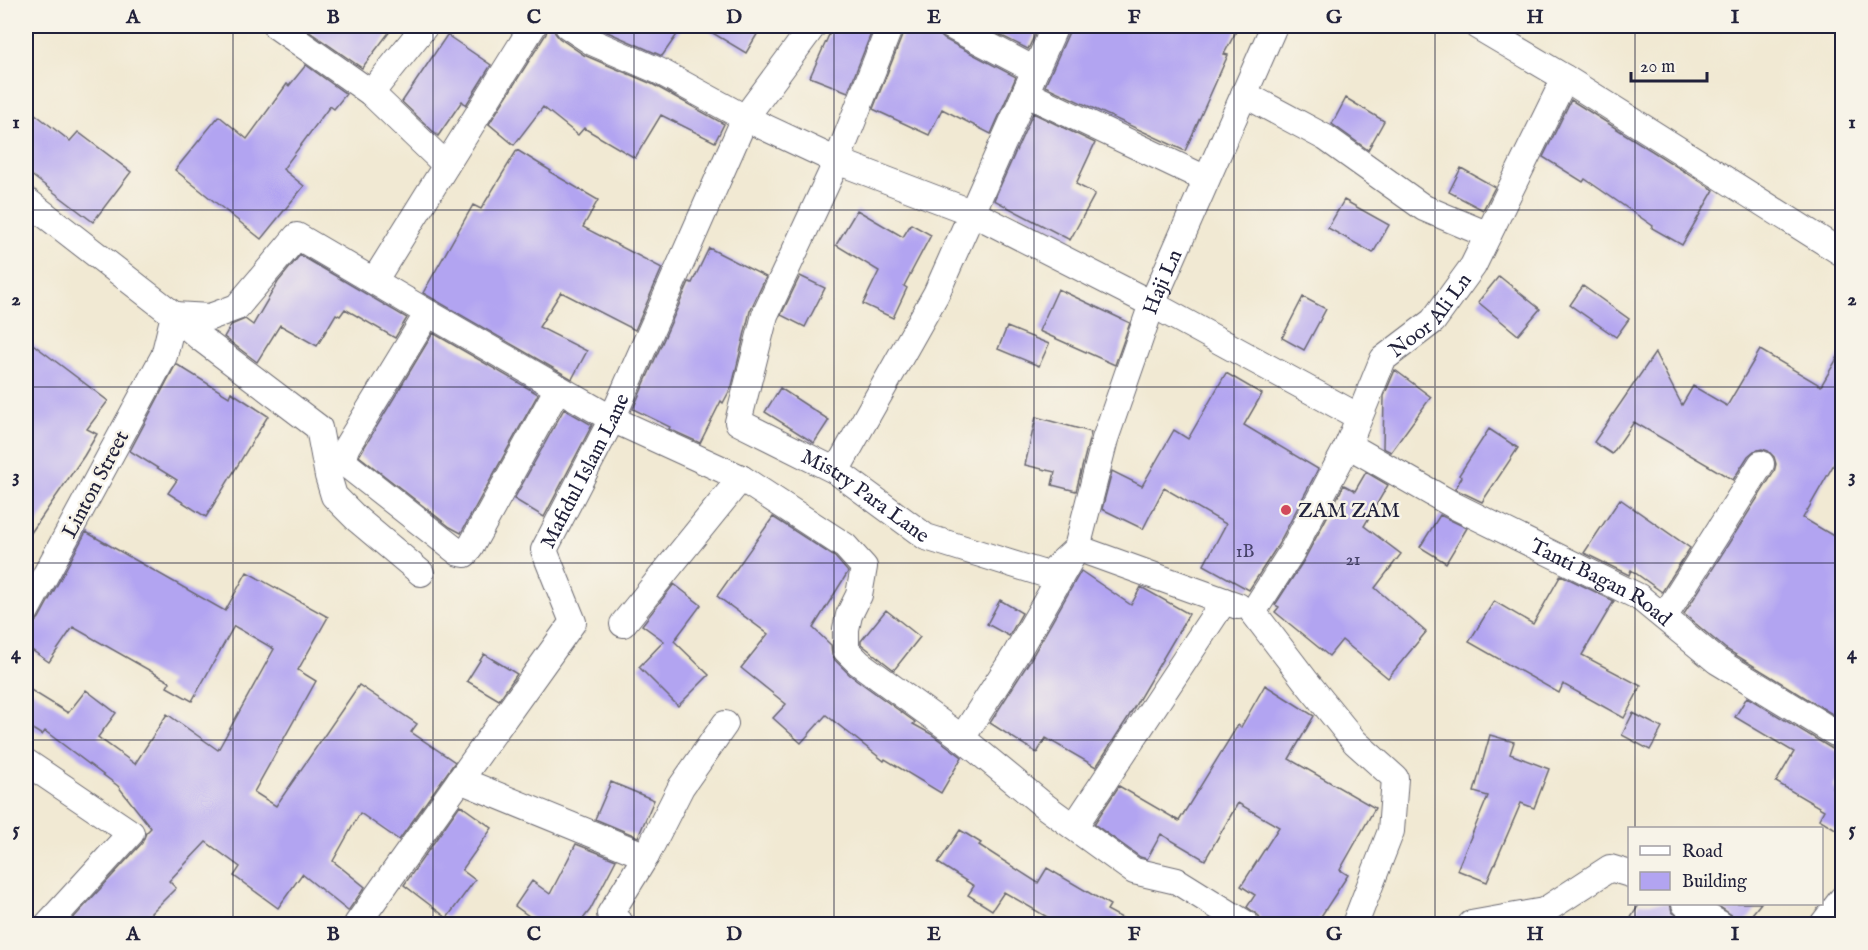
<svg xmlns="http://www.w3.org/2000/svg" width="1868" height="950" viewBox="0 0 1868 950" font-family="'IM FELL English',serif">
<rect width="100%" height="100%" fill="#f7f3e8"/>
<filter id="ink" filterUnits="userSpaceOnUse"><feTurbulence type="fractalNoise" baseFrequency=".0167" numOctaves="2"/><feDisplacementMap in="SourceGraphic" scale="12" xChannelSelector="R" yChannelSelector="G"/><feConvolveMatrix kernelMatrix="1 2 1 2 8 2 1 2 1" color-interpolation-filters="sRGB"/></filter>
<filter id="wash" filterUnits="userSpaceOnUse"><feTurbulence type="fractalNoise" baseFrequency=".008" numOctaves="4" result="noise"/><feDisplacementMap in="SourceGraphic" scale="24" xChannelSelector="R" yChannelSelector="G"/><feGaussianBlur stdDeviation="1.35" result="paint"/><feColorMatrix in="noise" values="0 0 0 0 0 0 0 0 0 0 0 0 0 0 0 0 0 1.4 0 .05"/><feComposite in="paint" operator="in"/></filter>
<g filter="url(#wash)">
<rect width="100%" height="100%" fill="#f1e9d3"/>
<g id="blocks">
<path fill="#b2a4f1" d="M301 26H394L362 68Z
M548 26H553L555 33 559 38 584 55 652 84 724 124 715 142 661 115 635 158 584 128 578 135 543 107 514 145 489 124 546 34Z
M594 26H683L662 56Z
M701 26H762L746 53Z
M833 26H874L848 92 810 77Z
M905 26H928L937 30 939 34 944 39 1016 77 991 134 942 109 929 135 873 109 904 31Z
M982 26H1039L1028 49Z
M1070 26H1239L1224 54 1228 55 1185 151 1045 86 1069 32Z
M447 35 491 65 466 105 462 101 438 136 402 102Z
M306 65 346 94 334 109 330 106 283 169 304 186 261 239 175 170 219 116 247 139 287 84 289 86Z
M1346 98 1384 121 1368 150 1332 124Z
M1571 100 1714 190 1682 245 1652 228 1653 226 1585 179 1583 182 1543 157Z
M26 107 70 141 78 132 131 172 93 222 26 171Z
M1033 113 1095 143 1076 184 1095 194 1070 240 994 200Z
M517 150 551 171 550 172 598 200 583 227 662 268 635 330 561 292 539 327 587 351 572 379 423 293 473 205 481 209Z
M1461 168 1495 187 1483 210 1449 192Z
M1344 200 1389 225 1373 253 1328 228Z
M857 210 903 237 911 224 931 235 904 286 907 288 893 318 863 304 879 271 836 245Z
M709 248 766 277 750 311 732 386 723 403 721 401 700 443 669 429 670 427 633 409 689 282 692 283Z
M300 255 407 318 395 338 345 309 340 316 336 314 317 346 280 325 257 362 224 337 231 325 245 319 253 325 278 282Z
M800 276 825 288 805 327 781 315Z
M1499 276 1540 309 1518 335 1478 302Z
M1583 286 1629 319 1616 337 1570 305Z
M1058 289 1130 323 1115 365 1039 331Z
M1303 297 1326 309 1304 350 1282 338Z
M1007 327 1049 344 1039 366 998 349Z
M433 333 538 394 461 533 450 527 359 456Z
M26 339 108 401 87 429 97 434 84 456 26 540Z
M1760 350 1821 386 1842 350V450L1803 518 1842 541V720L1726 649 1684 614 1774 472 1776 464 1774 457 1768 451 1762 449 1754 451 1748 456 1733 480 1634 422 1612 454 1594 442 1655 353 1682 405 1693 386 1727 406Z
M176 364 229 397 231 392 268 416 206 517 168 493 177 480 130 451Z
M1395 370 1431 397 1391 452 1383 448 1384 396Z
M1226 373 1262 394 1244 425 1318 469 1278 545 1249 590 1204 565 1226 524 1164 488 1143 529 1102 509 1112 471 1142 486 1174 430 1188 439Z
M780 388 829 420 814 443 765 412Z
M564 409 592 425 544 517 514 499Z
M1036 417 1091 432 1076 491 1052 485 1055 472 1025 465Z
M1489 429 1518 448 1482 502 1455 489 1462 477 1459 475Z
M1366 472 1388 485 1364 526 1401 554 1375 588 1426 632 1388 678 1342 640 1329 656 1275 612 1279 607 1275 605 1304 560 1344 485 1355 491Z
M1620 499 1690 548 1662 592 1631 570 1629 575 1584 553Z
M1440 515 1467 528 1446 563 1420 547Z
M773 517 835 557 848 572 813 628 831 645 832 655 835 660 850 675 915 722 913 724 931 734 962 757 941 793 885 759 884 761 826 715 801 743 773 718 786 704 741 668 768 634 717 596Z
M86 532 225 611 247 572 328 617 298 670 316 681 254 792 276 806 359 685 417 724 411 732 455 762 399 840 360 813 333 861 365 887 348 911 302 874 278 908 234 876 240 867 206 842 169 881 176 888 140 924H68L142 843 146 833 151 828 118 786 45 731 42 735 26 725V687L68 713 86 690 116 713 98 737 135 764 167 714 218 750 274 649 234 626 192 701 167 687 170 682 73 627 49 662 26 646V626L33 624 39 618Z
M1081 571 1131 605 1141 587 1189 614 1129 716 1096 767 1046 738 1037 753 990 723 1029 662Z
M1561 575 1614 601 1582 655 1641 686 1624 718 1563 684 1559 693 1469 642 1494 601 1533 624Z
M674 584 701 605 674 641 709 675 678 706 639 667 664 641 642 625Z
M1000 600 1022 613 1009 636 987 624Z
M886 610 920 637 894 670 861 644V641Z
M484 654 517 674 499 700 467 681Z
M1265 685 1314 716 1289 759 1375 808 1340 870 1348 875 1316 924H1261L1259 916 1247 907 1255 895 1241 886 1279 827 1238 803 1205 860 1161 834 1147 859 1140 857 1094 824 1119 786 1179 821 1238 725 1241 727Z
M1747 697 1834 750 1842 752V772L1833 788 1836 790 1842 779V833L1819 819 1824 810 1776 782 1794 752 1735 717Z
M1633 713 1662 728 1650 750 1622 735Z
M1490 735 1514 742 1510 754 1549 769 1534 808 1521 803 1487 882 1457 870 1488 796 1474 792Z
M611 782 654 800 638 837 595 819Z
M460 805 492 828 462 870 475 880 447 918 404 885Z
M960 830 981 843 979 845 1038 883 1047 868 1110 905 1107 910 1133 924H1059L1004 892 992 910 968 895 974 886 938 863Z
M576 844 616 860 590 910 579 924H540L515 906 532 881 550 894Z
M1640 903H1670L1672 912 1691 924H1627Z
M1714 903H1761L1744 924H1735L1733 916Z"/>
</g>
</g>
<g filter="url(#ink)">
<use href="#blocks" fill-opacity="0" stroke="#6a6870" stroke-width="1.5"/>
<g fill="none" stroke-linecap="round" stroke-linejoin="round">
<defs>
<g id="minor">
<path d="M276 26 371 93 446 165"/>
<path d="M568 26 592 42 659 71 745 118 837 161 973 213 1152 304 1359 417"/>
<path id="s1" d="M890 26 837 161 765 315 738 422 836 471 926 537 1048 575 1077 548"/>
<path d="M951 26 1035 70 1025 93 1206 179"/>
<path d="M1477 26 1565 78 1842 253"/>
<path d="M371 93 425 26"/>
<path d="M1244 94 1326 138 1424 208 1488 235"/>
<path d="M26 200 174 315 164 356 26 611"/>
<path d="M374 281 533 26"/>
<path d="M428 313 347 446 342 458 347 465 459 553 465 554 470 548 558 388"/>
<path d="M174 315 210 317 237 307 297 236 428 313 612 419 741 478 845 546 864 567 859 595 849 615 846 629V650L859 663 962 738 1046 807 1134 871 1177 881 1246 924"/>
<path d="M174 315 199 337 319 428 328 476 334 496 358 520 421 573"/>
<path id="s2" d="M1348 445 1455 506 1639 597 1717 661 1842 737"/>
<path d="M836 471 936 294 1055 26"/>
<path d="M1077 548 1238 606"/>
<path id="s3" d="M1253 612 1291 553 1348 445 1383 359 1433 321 1473 266 1565 78"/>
<path d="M1253 612 1305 680 1355 742 1395 778 1391 831 1355 924"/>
<path d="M1664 617 1761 464"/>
<path d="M623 624 741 478"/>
<path id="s4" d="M962 738 1016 654 1077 548 1105 439 1152 304 1274 26"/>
<path d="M26 762 131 833 48 924"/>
<path d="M460 780 646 856"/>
<path d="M1074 827 1224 601"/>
<path d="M1685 904 1720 924"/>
<path id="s5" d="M357 924 573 622 544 550 612 419 745 118 813 26"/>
<path d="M621 924 610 914 646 856 681 787 725 724"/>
<path d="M1471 924 1544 911 1610 868 1630 874"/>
<path d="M1823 924 1842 899"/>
</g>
</defs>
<use href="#minor" stroke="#6a6870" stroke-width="28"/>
<use href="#minor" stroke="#fff" stroke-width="26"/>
</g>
</g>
<path fill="none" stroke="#22223b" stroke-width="1.5" stroke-opacity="0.55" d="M233 26V924M433 26V924M634 26V924M834 26V924M1034 26V924M1234 26V924M1435 26V924M1635 26V828M26 210H1842M26 387H1842M26 563H1842M26 740H1842M1635 904V924"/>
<circle fill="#d1495b" stroke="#f7f3e8" stroke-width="2" cx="1286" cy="510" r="6"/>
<g text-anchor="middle" stroke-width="5" stroke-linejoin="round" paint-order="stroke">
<g font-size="18" fill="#464268">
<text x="1245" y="557">1B</text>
<text x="1353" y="565">21</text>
</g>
<g font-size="21" fill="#22223b" stroke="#f7f3e8">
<text dy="7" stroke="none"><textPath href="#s4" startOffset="502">Haji Ln</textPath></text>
<text dy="7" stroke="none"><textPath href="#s3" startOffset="350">Noor Ali Ln</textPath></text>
<text dy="7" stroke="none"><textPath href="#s5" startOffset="538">Mafidul Islam Lane</textPath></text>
<text transform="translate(95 484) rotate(-62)" y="7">Linton Street</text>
<text dy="7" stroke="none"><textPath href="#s1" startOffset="573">Mistry Para Lane</textPath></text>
<text dy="7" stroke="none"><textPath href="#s2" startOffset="288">Tanti Bagan Road</textPath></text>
</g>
<g font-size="21" fill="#22223b" stroke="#f7f3e8" text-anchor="start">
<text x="1298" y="517">ZAM ZAM</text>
</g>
</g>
<rect width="1868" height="950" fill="none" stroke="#f7f3e8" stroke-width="66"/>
<rect x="1628" y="827" width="195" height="78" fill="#f7f3e8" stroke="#a29fa3" stroke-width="1.5"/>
<rect x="1640" y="846" width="30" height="9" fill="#ffffff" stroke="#a29fa3" stroke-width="1.5"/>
<text x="1682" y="857" font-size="18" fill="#22223b">Road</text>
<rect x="1640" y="872" width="30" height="18" fill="#b2a4f1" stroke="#a29fa3" stroke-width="1.5"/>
<text x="1682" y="887" font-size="18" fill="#22223b">Building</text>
<path d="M1631 72v9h76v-9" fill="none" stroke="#22223b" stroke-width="3"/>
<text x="1640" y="72" font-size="18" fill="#22223b" stroke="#f7f3e8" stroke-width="4.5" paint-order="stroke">20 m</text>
<rect x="33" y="33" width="1802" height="884" fill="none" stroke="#22223b" stroke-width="2"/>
<g font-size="20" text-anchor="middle" font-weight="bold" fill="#22223b">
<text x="133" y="23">A</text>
<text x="333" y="23">B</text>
<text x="534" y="23">C</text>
<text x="734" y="23">D</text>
<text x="934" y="23">E</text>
<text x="1134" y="23">F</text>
<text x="1334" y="23">G</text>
<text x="1535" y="23">H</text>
<text x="1735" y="23">I</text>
<text x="16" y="128">1</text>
<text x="1852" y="128">1</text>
<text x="16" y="305">2</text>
<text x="1852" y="305">2</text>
<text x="16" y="482">3</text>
<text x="1852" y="482">3</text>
<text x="16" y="659">4</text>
<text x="1852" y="659">4</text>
<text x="16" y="835">5</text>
<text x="1852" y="835">5</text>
<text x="133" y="940">A</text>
<text x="333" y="940">B</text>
<text x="534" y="940">C</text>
<text x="734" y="940">D</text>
<text x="934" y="940">E</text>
<text x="1134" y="940">F</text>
<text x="1334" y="940">G</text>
<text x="1535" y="940">H</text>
<text x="1735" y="940">I</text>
</g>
</svg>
